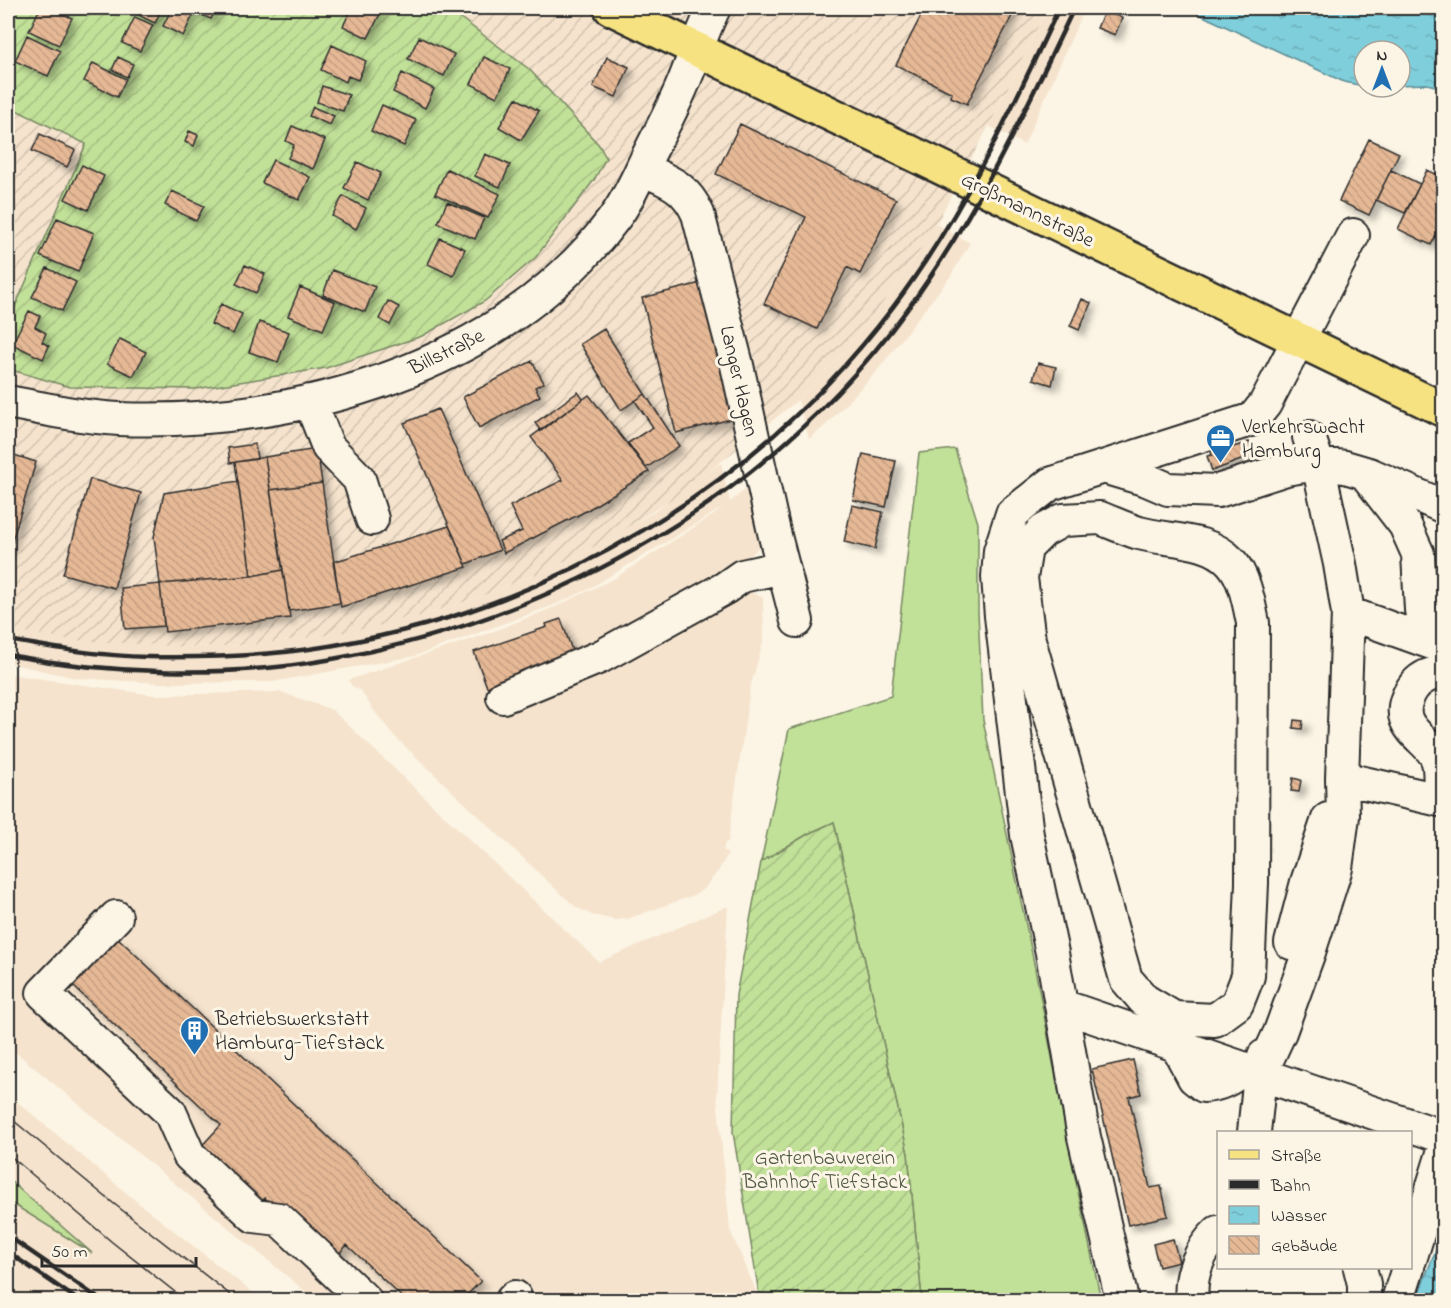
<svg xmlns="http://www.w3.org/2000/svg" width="1451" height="1308" viewBox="0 0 1451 1308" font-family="'Indie Flower',sans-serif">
<defs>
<pattern id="industrial-furrows" width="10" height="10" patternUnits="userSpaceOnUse" patternTransform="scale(1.5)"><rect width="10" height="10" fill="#f5e3cd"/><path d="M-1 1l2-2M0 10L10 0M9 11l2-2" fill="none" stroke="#d2c3b0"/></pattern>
<pattern id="garden-furrows" width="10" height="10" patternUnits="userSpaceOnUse" patternTransform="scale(1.5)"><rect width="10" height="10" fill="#c1e098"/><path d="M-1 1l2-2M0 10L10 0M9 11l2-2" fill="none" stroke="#a6c083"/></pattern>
<pattern id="water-ripples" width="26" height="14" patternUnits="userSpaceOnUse" patternTransform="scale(1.5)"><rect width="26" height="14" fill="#7fcedb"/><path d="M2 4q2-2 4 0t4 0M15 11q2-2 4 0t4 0" fill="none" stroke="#6eb1bc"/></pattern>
<pattern id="building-back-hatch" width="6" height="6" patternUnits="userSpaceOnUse" patternTransform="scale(1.5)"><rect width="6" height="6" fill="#e6b996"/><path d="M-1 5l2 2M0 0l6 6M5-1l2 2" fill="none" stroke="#c59f81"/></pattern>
<filter id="shadow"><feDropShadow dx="5.5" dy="5.5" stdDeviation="3" flood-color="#0004"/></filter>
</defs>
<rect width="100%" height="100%" fill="#fcf5e5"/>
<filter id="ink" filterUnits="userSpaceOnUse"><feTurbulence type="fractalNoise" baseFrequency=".0167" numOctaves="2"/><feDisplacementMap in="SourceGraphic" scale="12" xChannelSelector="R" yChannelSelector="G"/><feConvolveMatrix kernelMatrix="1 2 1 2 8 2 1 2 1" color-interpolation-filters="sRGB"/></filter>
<g filter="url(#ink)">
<path fill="#f5e3cd" d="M1047 8H1085L1024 145 989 126Z
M936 224 970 243 950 277 877 371 825 426 809 439 798 400 844 352 874 315 919 252Z
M721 463 730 502 751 485 760 546 747 559 745 589 763 598 764 639 750 688 728 842 725 843 723 850 728 854 719 870 704 889 692 896 627 919 615 920 592 915 576 907 561 894 395 737 374 711 361 691 352 686 348 680 484 635 555 607 615 578 715 514 722 508 587 590 554 605 415 656 272 682 158 683 76 678 8 663V629L188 647 251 645 321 636 424 615 479 597 539 573 584 552 654 512Z
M8 674 154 695 281 692 332 710 599 962 728 906 717 1096 730 1230 760 1300H316L8 1046Z
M8 1094 141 1205 262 1300H8V1201L88 1250 8 1179Z"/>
<path fill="url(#industrial-furrows)" d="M8 8H1047L989 126 936 224 919 252 874 315 844 352 798 400 686 490 620 532 584 552 539 573 479 597 424 615 373 627 321 636 251 645 188 647 72 640 8 629Z"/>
<path fill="#c1e098" stroke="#768662" stroke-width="1.5" d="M955 449 978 523V611L983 720 1034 963 1073 1167 1101 1300H922L908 1154 834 822 808 834 761 862 789 729 891 696 919 453Z
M8 1179 92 1253 8 1201Z"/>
<path fill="url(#garden-furrows)" stroke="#768662" stroke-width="1.5" d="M8 8H447L529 69 599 145 606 158 594 180 536 257 485 301 422 336 326 368 196 389 70 387 8 369V323L86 144 8 106Z
M834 822 908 1154 922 1300H760L733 1132 736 995 761 862 808 834Z"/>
<path fill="url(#water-ripples)" stroke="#5d8d95" stroke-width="1.5" d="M1186 8H1443V88L1427 84 1400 85V51H1364V86L1344 82Z
M1443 1232V1300H1416Z"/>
<path fill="url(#building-back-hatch)" stroke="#2b2b2b" stroke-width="1.5" filter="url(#shadow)" d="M40 8H49L72 18 59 45 29 31Z
M139 8H162L155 23 136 14Z
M172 8H183L194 13 183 36 163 26Z
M186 8H216L211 19Z
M352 8H383L368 38 343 26Z
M925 8H1016L967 104 951 97 952 93 896 65Z
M1105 10 1122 18 1115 35 1097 28Z
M135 17 153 25 140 51 122 43Z
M27 35 60 51 48 76 15 61Z
M419 37 454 54 444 76 408 59Z
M332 45 366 61 358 80 348 76 346 82 321 70Z
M118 57 133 64 127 77 112 70Z
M484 57 510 69 497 97 471 84Z
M607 57 629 67 616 97 593 87Z
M93 63 126 79 117 97 84 81Z
M402 73 434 89 425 108 393 92Z
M322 86 349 95 343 111 317 102Z
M516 98 539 111 521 140 499 127Z
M382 105 416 120 404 146 371 131Z
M313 107 334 116 330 125 309 116Z
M740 124 896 199 860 274 847 267 817 329 764 304 806 217 716 174Z
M292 126 325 140 313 169 288 158 294 145 286 141Z
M189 131 198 135 194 146 185 142Z
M40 134 75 150 67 167 32 151Z
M1369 139 1399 153 1369 215 1339 201Z
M485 154 510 165 500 187 475 176Z
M273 160 310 177 299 200 262 183Z
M357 162 381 173 368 200 344 188Z
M82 165 104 176 88 210 65 199Z
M447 169 500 194 488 218 435 194Z
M1391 170 1420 184 1405 213 1376 200Z
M1427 170 1444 178V219L1431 245 1398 229Z
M172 191 204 206 196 221 165 205Z
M343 196 366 208 356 229 332 216Z
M447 202 484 218 475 239 438 223Z
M57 218 94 233 78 272 40 256Z
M440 238 465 249 453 276 428 264Z
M245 265 265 274 256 293 236 284Z
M47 268 76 282 62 311 32 297Z
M332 270 375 287 365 312 323 295Z
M701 283 735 418 676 433 642 298Z
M300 287 335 302 323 330 288 316Z
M1082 299 1091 303 1079 330 1070 326Z
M388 301 399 307 390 325 379 319Z
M221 304 242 314 233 334 211 324Z
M29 311 40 316 35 327 46 333 42 342 49 346 43 359 12 344Z
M259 322 289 332 278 362 249 352Z
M604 329 645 394 621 410 580 344Z
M120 339 146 352 133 376 107 364Z
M532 361 544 383 535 387 540 396 479 428 463 397Z
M1038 363 1056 367 1052 385 1033 379Z
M578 392 583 399 541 431 535 423Z
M645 394 679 446 646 468 628 443 653 427 635 401Z
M589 395 649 472 586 511 504 553 499 541 522 531 510 506 563 480 531 437Z
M438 409 500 550 466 564 404 423Z
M1249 442 1254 455 1212 471 1207 456 1212 455 1210 449 1228 443 1230 448Z
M255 444 257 459 230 463 228 448Z
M317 449 322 483 270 490 265 457Z
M8 453 36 462 8 554Z
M863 454 896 461 886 507 853 500Z
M265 457 283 570 251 576 235 462Z
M90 479 141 493 114 588 63 574Z
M238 481 251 576 160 584 154 537 164 493Z
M322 483 340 603 289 611 270 490Z
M852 505 883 512 875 549 844 542Z
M449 526 467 567 341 607 333 562Z
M283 570 290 618 165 632 160 584 251 576Z
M160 584 164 626 125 629 121 588Z
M561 619 574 656 487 687 474 652 547 627 546 624Z
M1294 720 1303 721 1302 729 1293 728Z
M1293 778 1301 780 1299 792 1291 791Z
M118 938 481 1281 462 1300H405L347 1245 332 1261 265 1198 256 1208 196 1152 221 1125 72 985Z
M1133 1060 1141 1094 1129 1097 1150 1188 1161 1186 1168 1216 1128 1225 1092 1069Z
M1173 1239 1179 1262 1159 1267 1153 1244Z"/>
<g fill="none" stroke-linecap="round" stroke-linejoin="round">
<defs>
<path id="minor" d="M642 169C668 181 685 185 698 214L736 361 774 532 797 621
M310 401 328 447 359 479 372 519
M8 402C44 409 82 417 119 419 297 426 503 367 613 220 627 202 636 181 646 160 659 133 674 107 685 79 695 55 703 30 714 8
M1103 467 1147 480 1168 489 1218 491 1286 469 1318 464 1345 467 1369 474 1368 477 1405 525 1418 554 1421 610 1426 636 1437 645
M1369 474 1444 507
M1100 518C1113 523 1126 529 1139 533 1168 541 1209 538 1231 562 1245 577 1249 604 1253 623L1252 883 1248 976 1237 1004 1215 1020 1174 1018 1144 1000 1126 979 1029 640 1021 578 1026 548 1043 531 1063 520Z
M1348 613 1443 647
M503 697 600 657 725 588 742 576 783 567
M1342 778 1444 801
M1439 800C1439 788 1441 774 1438 762 1433 738 1387 729 1412 689 1419 678 1431 673 1444 672
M116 917 43 993 170 1112 189 1155 254 1216 279 1219 365 1300
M1291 943 1307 882 1328 819
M1062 1006 1444 1137
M1178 1048 1194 1078 1204 1086C1219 1085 1231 1080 1241 1069
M1260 1075 1280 1032 1309 952 1336 868 1343 816 1342 778 1348 613 1340 564 1318 464 1309 437
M1254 1132 1260 1075 1264 1056
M1410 1260 1444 1150
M1360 1268 1364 1284V1300
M512 1300 515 1297
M1122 1300 1084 1137 1052 953 1027 835 1001 616 998 577 1000 551 1012 514 1050 484 1253 419 1265 404 1353 235
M1192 1300C1189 1275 1200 1249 1218 1232
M1398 1300 1408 1268"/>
<path id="major" d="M611 8 1444 410"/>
</defs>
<use href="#minor" stroke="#2b2b2b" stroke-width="36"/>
<use href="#major" stroke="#2b2b2b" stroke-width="38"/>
<use href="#minor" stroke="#fcf5e5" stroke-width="32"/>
<use href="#major" stroke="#f6e281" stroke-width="33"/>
<path stroke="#2b2b2b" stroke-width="1.5" d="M8 1116 113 1203 237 1300
M8 1154 112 1242 185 1300"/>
<path stroke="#2b2b2b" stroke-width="4.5" d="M8 640C53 648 101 656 148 657 208 658 270 656 329 646 550 610 758 486 893 307 962 216 1011 111 1059 8
M8 655C110 674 225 678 327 660 556 620 772 496 909 307 977 214 1025 111 1074 8
M8 1236 101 1300
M8 1252 78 1300"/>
</g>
</g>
<defs>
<symbol id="office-pin" viewBox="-11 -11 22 30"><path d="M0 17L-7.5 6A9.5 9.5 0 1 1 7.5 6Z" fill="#1f6fb2" stroke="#fcf5e5"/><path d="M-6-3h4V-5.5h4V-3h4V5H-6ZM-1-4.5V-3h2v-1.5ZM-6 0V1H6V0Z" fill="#fff"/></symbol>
<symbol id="building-pin" viewBox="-11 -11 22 30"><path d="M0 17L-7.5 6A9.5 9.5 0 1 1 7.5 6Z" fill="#1f6fb2" stroke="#fcf5e5"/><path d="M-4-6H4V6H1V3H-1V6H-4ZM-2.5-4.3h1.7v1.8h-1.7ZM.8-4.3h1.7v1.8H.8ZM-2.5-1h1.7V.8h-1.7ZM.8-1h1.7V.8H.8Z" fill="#fff"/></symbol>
</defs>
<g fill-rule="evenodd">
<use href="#office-pin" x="1204" y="422" width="33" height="45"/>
<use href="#building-pin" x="178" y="1014" width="33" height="45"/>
</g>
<g text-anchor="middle" stroke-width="6" stroke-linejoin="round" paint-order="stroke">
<g font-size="21" fill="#2b2b2b" stroke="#fcf5e5">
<text transform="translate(1028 209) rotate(26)" y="7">Großmannstraße</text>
<text transform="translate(446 351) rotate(-26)" y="7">Billstraße</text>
<text transform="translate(740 381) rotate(77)" y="7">Langer Hagen</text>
</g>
<g font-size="21" fill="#2b2b2b" stroke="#fcf5e5" text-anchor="start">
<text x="1242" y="433">Verkehrswacht<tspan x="1242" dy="24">Hamburg</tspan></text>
<text x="215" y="1025">Betriebswerkstatt<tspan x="215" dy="24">Hamburg-Tiefstack</tspan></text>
</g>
<g font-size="21" fill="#505846" stroke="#fcf5e5">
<text x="825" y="1164">Gartenbauverein<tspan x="825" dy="24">Bahnhof Tiefstack</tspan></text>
</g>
</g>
<rect width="1451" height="1308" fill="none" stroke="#fcf5e5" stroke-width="30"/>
<rect x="15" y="15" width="1421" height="1278" fill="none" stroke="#2b2b2b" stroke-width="2" filter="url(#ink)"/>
<rect x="1217" y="1131" width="195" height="138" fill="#fcf5e5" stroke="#a8a49b" stroke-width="1.5"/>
<rect x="1229" y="1150" width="30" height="9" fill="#f6e281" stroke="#a8a49b" stroke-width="1.5"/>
<text x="1271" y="1161" font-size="18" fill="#2b2b2b">Straße</text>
<rect x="1229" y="1180" width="30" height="9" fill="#2b2b2b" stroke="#a8a49b" stroke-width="1.5"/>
<text x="1271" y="1191" font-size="18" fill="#2b2b2b">Bahn</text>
<rect x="1229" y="1206" width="30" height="18" fill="url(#water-ripples)" stroke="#a8a49b" stroke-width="1.5"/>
<text x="1271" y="1221" font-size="18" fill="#2b2b2b">Wasser</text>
<rect x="1229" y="1236" width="30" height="18" fill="url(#building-back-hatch)" stroke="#a8a49b" stroke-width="1.5"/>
<text x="1271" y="1251" font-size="18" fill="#2b2b2b">Gebäude</text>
<g transform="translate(1382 69)"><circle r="28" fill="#fcf5e5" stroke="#a8a49b" stroke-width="1.5"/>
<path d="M0-4.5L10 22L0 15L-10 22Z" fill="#1f6fb2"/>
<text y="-9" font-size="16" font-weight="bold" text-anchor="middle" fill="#2b2b2b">N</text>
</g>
<path d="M42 1257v9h154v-9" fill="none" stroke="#2b2b2b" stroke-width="3"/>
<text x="51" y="1257" font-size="18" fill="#2b2b2b" stroke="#fcf5e5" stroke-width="4.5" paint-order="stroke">50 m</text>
</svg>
